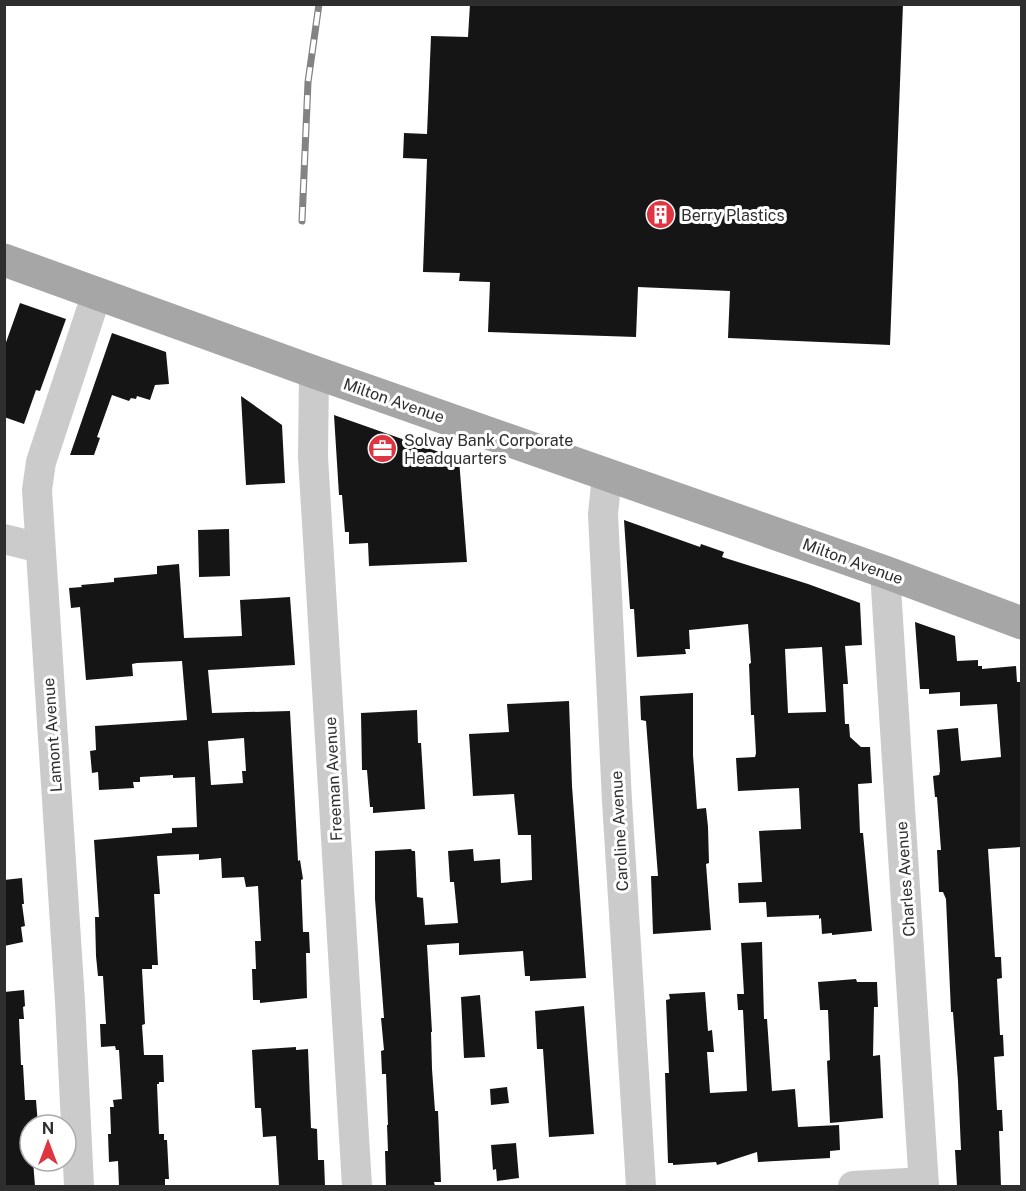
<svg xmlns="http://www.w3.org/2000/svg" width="1026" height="1191" viewBox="0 0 1026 1191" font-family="'Public Sans',sans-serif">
<rect width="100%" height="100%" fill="#fff"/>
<path fill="#151515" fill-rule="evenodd" d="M470 4H903L890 345 728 338 730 291 638 287 636 337 488 332 490 282 459 281 460 273 423 272 427 159 403 158 404 133 427 134 431 36 468 37Z
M20 303 66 319 40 391 36 390 24 424 4 417V348Z
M112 333 166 352 169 384 155 385 150 400 137 396 136 399 131 398 129 401 112 395 97 437 100 438 94 455H70Z
M241 396 282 425 285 483 246 485Z
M334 415 459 459 467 562 369 566 368 543 349 544V532H345L342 495H339Z
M624 520 700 547 701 544 724 552 722 557 808 584 860 603 862 645 845 646 848 684H843L845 724H849L850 737 861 747H870L872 783 858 784 860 833H863L872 931 832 935V933L822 934 821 918 819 919V915L767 917 766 902 739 903 738 883 762 882 759 831 801 829 799 788 738 791 736 758 755 757 756 753 754 715H751L749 664 751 663 748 624 689 630 690 649H685L686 654 637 657 634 609H630ZM822 647 826 712 788 713 785 649Z
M229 529 230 576 199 577 198 530Z
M179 564 184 638 242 636 240 600 290 597 295 665 208 670 212 713 290 711 298 861 300 860 303 879 301 880 303 932H309L310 953H306L307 998 260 1003V1000H253L252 969H256L255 941H261L258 886 246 887 244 877 222 878 221 858 199 860V854L157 856 160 894H154L158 965H152V969H142L145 1024 142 1025 144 1055H163L164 1082H159V1084H157L159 1134H164V1140H167L169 1179H165V1186H119L118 1161 109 1162 108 1134H111L110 1107H114L113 1100 122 1099 119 1050H116L115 1046 101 1047 100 1024H106L103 976H98L96 956 95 917H99L94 840 172 833V828L197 827 195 777 173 778V775L140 777V782H133L134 788 99 790 98 772 92 773 90 751 96 750 95 726 187 720 182 661 137 663 132 664 133 676 86 680 80 607 71 608 69 588 82 587 81 585 114 582V578L157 574V566ZM244 738 246 771H242L243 783 211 785 208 741Z
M915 622 955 636 957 661 978 660V666H982V669L1016 666 1017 682H1022V847L988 849 995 957H1001L1002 978 997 979 1000 1035H1003L1004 1056 994 1057 997 1110H1002L1003 1131H999L1001 1186H957L955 1150H961L958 1081 953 1012H951L946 899 943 892H939L937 850H941L937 797H935L933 776 939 775 940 771 937 730 958 728 961 761 1001 757 997 704 960 706V692L929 694V689H920Z
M693 693V755L697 809 706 808 708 827 709 863 706 864 711 930 653 934 651 876H658L646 721 641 720 640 696Z
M569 701 572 786 586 978 530 981V976H525L523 951 459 955V943L427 945 432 1032H431L432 1069 435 1111H438L441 1182H434L435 1186H386L385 1151H388L387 1125H388L386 1074H382L381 1051 384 1050 381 1018H384L375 899V851L411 849 412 851H415L417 897 423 898 425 925 458 923 454 882H450L448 851 473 849 474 861 500 859 501 883 532 880 531 835H518L514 794 473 796 469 734 509 732 507 704Z
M417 710 418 743H421L425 809 373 813V807H370L367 770H362L361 713Z
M22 878 24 904H22L25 926 21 927 23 942 4 946V880Z
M762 942 764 1019H767L772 1091 795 1089 798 1127 839 1125 840 1150 830 1151V1158L758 1162 757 1152 717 1165 716 1162 673 1165V1163H668L665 1073H669L666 1000 670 999 669 994 705 992 708 1031 712 1030 714 1052H707L710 1093 747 1091 743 1010H738L737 994H744L741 943Z
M856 979 857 982H877L878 1007H874L873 1056 880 1055 883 1118 830 1123 827 1061 830 1060 828 1010H820L818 982Z
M24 990 25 1006 23 1007 24 1019H19L21 1065H23L25 1100H36L38 1125H30V1161H33L35 1186H4V992Z
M480 995 485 1057 464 1058 461 997Z
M584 1006 594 1134 549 1137 543 1049H537L535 1011Z
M296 1047V1050L308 1049 311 1128 317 1129 318 1160H324L325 1186H279L276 1136 263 1137 261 1108H255L252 1050Z
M507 1087 509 1103 491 1105 490 1089Z
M516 1143 519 1178 497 1181 496 1169 493 1170 491 1145Z"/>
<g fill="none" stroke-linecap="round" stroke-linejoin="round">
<path stroke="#cbcbcb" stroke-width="30" d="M314 372 313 457 357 1186
M607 475 603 514 617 801 641 1186
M4 539 40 548
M885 572 924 1186
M79 1186 70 1001 37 490 41 462 97 293
M853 1186 924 1182"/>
<path stroke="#a6a6a6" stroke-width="33" d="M4 260 314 372 885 572 1022 623"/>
<defs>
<path id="rail" d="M302 221 308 82 319 4"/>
</defs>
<use href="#rail" stroke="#838383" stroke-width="7"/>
<use href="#rail" stroke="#fff" stroke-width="4.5" stroke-dasharray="14" stroke-linecap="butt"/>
</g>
<defs>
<symbol id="building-disc" viewBox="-11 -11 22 22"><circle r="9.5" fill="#df3543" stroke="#fff"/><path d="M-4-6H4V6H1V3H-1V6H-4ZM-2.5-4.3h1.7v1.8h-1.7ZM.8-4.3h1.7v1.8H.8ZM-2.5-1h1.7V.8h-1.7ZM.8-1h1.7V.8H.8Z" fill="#fff"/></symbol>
<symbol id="office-disc" viewBox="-11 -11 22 22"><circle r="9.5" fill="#df3543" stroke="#fff"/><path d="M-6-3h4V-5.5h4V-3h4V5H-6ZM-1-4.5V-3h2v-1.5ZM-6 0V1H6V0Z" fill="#fff"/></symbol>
</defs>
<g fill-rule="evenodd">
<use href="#building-disc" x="644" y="198" width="33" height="33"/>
<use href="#office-disc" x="366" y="432" width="33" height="33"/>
</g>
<g text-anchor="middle" stroke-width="6" stroke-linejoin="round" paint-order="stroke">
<g font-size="16" fill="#2e2e2e" stroke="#fff" text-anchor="start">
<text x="681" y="221">Berry Plastics</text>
<text x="404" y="446">Solvay Bank Corporate<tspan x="404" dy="18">Headquarters</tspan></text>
</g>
<g font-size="16" fill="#2e2e2e" stroke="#fff">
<text transform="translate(394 400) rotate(19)" y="6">Milton Avenue</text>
<text transform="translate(853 561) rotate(20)" y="6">Milton Avenue</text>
<text transform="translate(52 735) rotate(-94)" y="6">Lamont Avenue</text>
<text transform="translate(333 779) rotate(-93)" y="6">Freeman Avenue</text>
<text transform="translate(619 831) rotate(-93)" y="6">Caroline Avenue</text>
<text transform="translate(905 879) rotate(-94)" y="6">Charles Avenue</text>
</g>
</g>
<rect width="1026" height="1191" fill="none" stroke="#2e2e2e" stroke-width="12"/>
<g transform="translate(48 1143)"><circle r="28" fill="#ffffff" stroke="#ababab" stroke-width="1.5"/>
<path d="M0-4.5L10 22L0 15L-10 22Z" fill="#df3543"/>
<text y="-9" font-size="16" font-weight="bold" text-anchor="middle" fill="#2e2e2e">N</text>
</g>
</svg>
